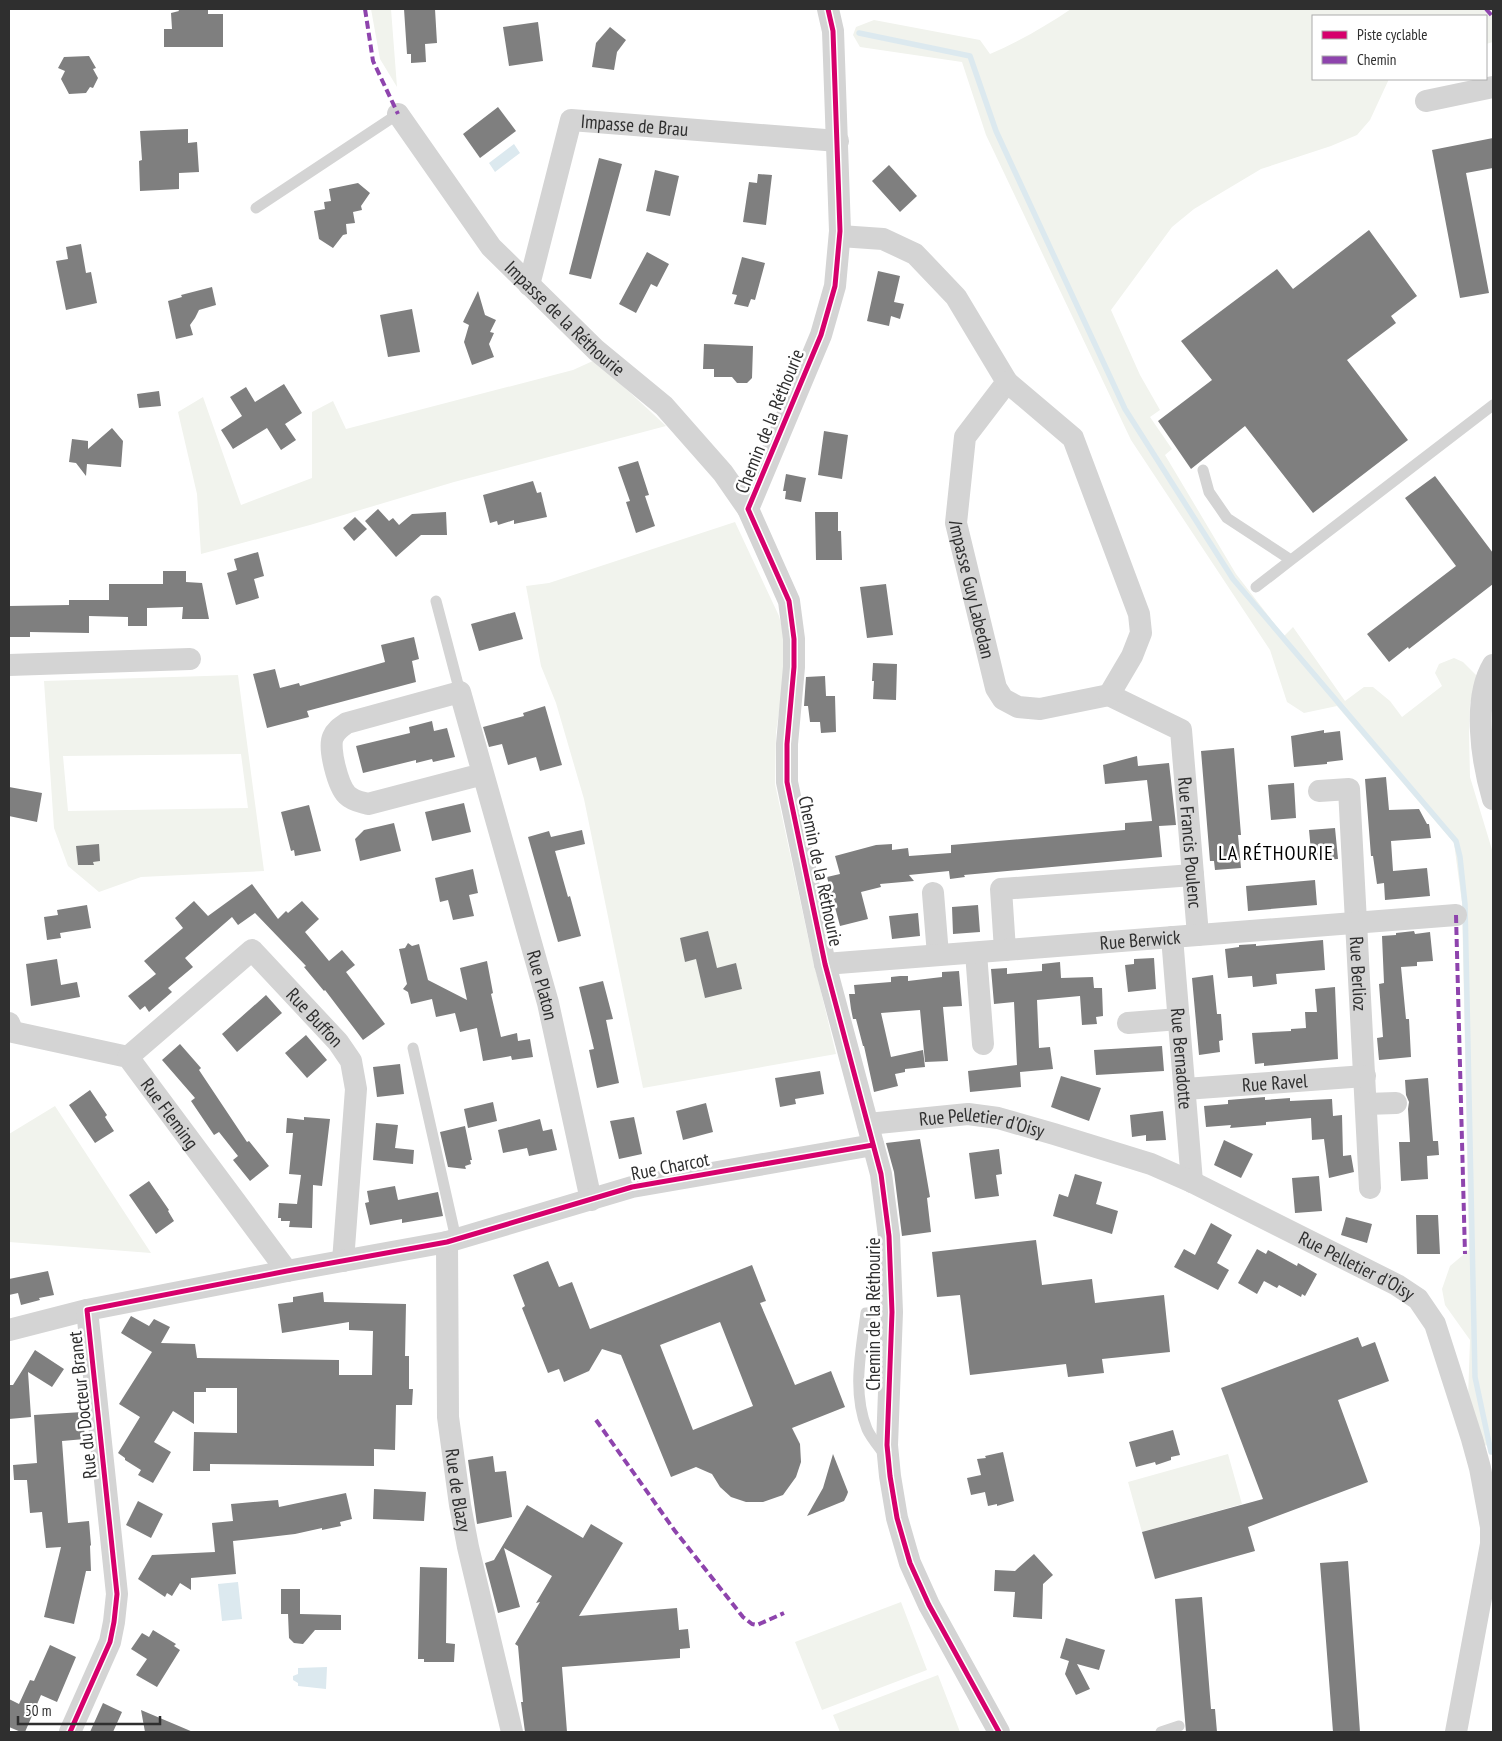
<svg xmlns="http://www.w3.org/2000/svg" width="1502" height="1741" viewBox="0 0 1502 1741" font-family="'PT Sans Narrow',sans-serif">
<rect width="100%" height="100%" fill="#fff"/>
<path fill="#f1f3ed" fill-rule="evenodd" d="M371 9H391L397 87 380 59Z
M1071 9H1493V42L1486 44V16H1313V79H1389L1370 120 1357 135 1331 146 1261 169 1194 209 1172 227 1111 310 1140 375 1160 410 1150 417 1172 449 1165 455 1236 574 1284 636 1293 627 1345 701 1364 687H1373L1390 701 1402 717 1442 686 1435 673 1439 664 1454 658 1463 662 1479 678 1470 703 1469 734 1470 777 1493 853V1446L1481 1445 1468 1399 1470 1340 1445 1305 1442 1289 1450 1266 1469 1250 1462 903 1454 843 1337 706 1304 713 1287 702 1270 650 1131 440 986 135 962 62 860 47 853 35 856 27 874 20 980 40 990 54C1018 42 1046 26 1071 9Z
M595 360 666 426 454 482 310 525 201 554 197 494 178 412 203 397 241 505 312 478V412L333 401 346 429 573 370Z
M735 522 779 616 784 636 786 665 776 732 775 784 809 942 836 1054 643 1088 584 799 556 703 541 666 526 586 549 583Z
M238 675 264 871 141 877 99 892 68 866 54 828 44 681ZM241 754 248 808 68 811 63 756Z
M55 1106 151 1253 9 1242V1134Z
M1228 1454 1242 1504 1142 1532 1128 1482Z
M901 1602 927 1670 822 1710 795 1642Z
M938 1675 960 1732H840L833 1715Z"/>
<path fill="#dce9ef" d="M514 144 520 153 495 172 489 163Z
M238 1582 242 1619 222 1621 218 1584Z
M327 1667 326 1689 298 1686V1683L293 1680V1676L298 1674V1668Z"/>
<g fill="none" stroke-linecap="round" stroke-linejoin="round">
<path stroke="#dce9ef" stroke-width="5.5" d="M859 33 970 56 996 131 1125 409 1233 579 1456 841 1460 857 1465 904 1475 1377 1491 1452"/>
</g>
<path fill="#7f7f7f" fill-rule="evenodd" d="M178 9H208V14H223V47H164V29H172L171 13 179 11Z
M404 9H435L437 43 425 44 426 62 411 63V54H407Z
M538 22 543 61 509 66 503 27Z
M610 27 626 40 617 52 614 70 592 67 596 43Z
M89 56 96 68 93 69 98 78 93 88 90 87 86 93 69 94 61 79 65 71 58 68 64 57Z
M498 107 516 131 480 158 463 134Z
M188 129V143L197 142 199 172 179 173V189L140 191 139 161 142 160 140 131Z
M1493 138V168L1466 173 1489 293 1460 298 1432 150Z
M599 158 622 164 591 279 569 274Z
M889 165 917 196 900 212 872 181Z
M655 170 679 176 670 216 646 211Z
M758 174 772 175 766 225 743 222 749 182 757 183Z
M358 183 370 193 361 206 362 210 353 212 355 223 346 224 347 234 343 235 333 248 319 239 314 211 325 209 324 202 331 201 329 189Z
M1369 230 1417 296 1391 316 1396 323 1347 360 1408 440 1313 513 1245 426 1191 469 1158 421 1212 380 1181 341 1277 269 1293 289Z
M81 244 86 273 91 272 97 303 66 310 56 261 68 259 66 247Z
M647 252 669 264 657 287 651 284 636 313 619 304Z
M742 257 765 263 755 300 751 299 748 307 734 304 737 295 732 294Z
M878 271 900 276 894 302 904 304 900 319 891 316 889 326 867 321Z
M212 287 216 305 199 310 195 318 190 325 193 335 176 339 168 301 182 297 181 295Z
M478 291 485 315 496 320 490 332 494 333 489 344 494 357 472 365 464 342 469 325 463 322Z
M412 309 420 352 388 357 380 315Z
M704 344 753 346 752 378 747 383H737L732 377H714V369H703Z
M284 384 302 413 285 424 296 440 281 450 267 428 233 449 221 430 242 416 230 397 246 387 255 402Z
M159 391 161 406 139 408 137 394Z
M112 428 123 441 121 467 87 464 86 476 76 463 69 462 72 439 88 441V449Z
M824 431 848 435 842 479 818 475Z
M638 461 649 495 645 496 655 526 636 533 626 502 630 501 618 467Z
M786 474 806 478 801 502 785 499 786 491H783Z
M1435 476 1493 553V584L1409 649 1408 647 1389 662 1367 634 1456 566 1405 498Z
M533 481 537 493 541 492 547 517 514 524V520L498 525 497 521 490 523 483 495Z
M378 509 389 521 393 518 399 525 412 514 446 512 447 535H421L396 557 365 521Z
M815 512H838V531H841L842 560H816Z
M355 517 367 529 354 541 343 528Z
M258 552 264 576 254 579 259 598 236 605 227 573 237 570 234 559Z
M163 571H186V582L202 583 209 619H182L183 607 147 608V626H128V617L89 616V633L30 632V637H9V606L69 605V600H109V584H163Z
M886 584 893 635 867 638 860 587Z
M515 612 523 639 479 651 471 624Z
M414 637 419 659 412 661 416 682 307 711 309 717 267 728 253 674 275 669 280 688 299 683 300 686 385 662 381 645Z
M873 663 897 664 896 700 873 699 874 681H872Z
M825 676 826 696H835L836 732 821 733 820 722H810L808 706H804L806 677Z
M545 706 562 765 540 771 536 757 508 765 502 744 489 747 483 727 524 716 523 713Z
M432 721 434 731 447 728 455 757 433 762 432 759 416 763V760L363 773 356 746 410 733 409 727Z
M1324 730V733L1340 731 1343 760 1327 762V764L1294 767 1291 736Z
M1234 748 1241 835H1238L1241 868 1215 870 1214 861H1210L1201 751Z
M1137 756 1138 766 1169 763 1176 825 1159 826 1162 857 964 875 965 877 950 879 949 871 909 875 914 881 880 884 881 887 861 892 868 919 840 926 827 877 840 874 835 856 876 845 892 844V850L908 848 909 856 951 853V845L1125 830V823L1152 821 1147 780 1105 784 1103 765Z
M1386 777 1389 810 1419 809 1427 824H1429L1431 838 1391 841 1393 871 1427 868 1430 896 1385 900 1384 883 1377 884 1373 856H1371L1365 779Z
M1294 783 1296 818 1271 820 1268 785Z
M9 787 42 793 37 822 9 816Z
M464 803 471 832 432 841 425 812Z
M309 805 321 851 295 856 294 850 291 851 281 812Z
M394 823 401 851 360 861 355 839 364 830Z
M1335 828 1338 859 1312 861 1309 830Z
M582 830 585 844 555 851 568 897 570 896 581 936 558 942 528 837 549 831 551 837Z
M99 844 100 861 93 862 94 865H78L76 846Z
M473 869 478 893 469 895 474 916 453 920 448 900 440 902 435 878Z
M1315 880 1317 905 1248 911 1246 886Z
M252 884 278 919 286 911 288 913 302 901 319 919 305 932 329 961 342 950 355 965 346 972 385 1024 363 1040 325 990 324 991 304 967 306 966 255 913 238 925 232 917 185 958 193 967 168 988 172 992 149 1012 145 1006 140 1010 128 996 156 974 144 961 183 928 175 918 194 901 208 916Z
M87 905 91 928 60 933 61 938 47 940 44 917 58 915 57 910Z
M978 905 980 932 953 934 952 907Z
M918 913 920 936 892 939 889 916Z
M708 931 717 968 736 963 742 989 705 998 696 959 685 962 680 938Z
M1414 931 1415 934 1430 932 1433 961 1417 962V966L1401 967 1406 1019H1409L1411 1057 1379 1060 1377 1038 1383 1037 1379 984 1384 983 1382 936 1396 935V933Z
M1323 940 1325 970 1276 974 1277 984 1253 987 1252 976 1228 978 1225 949 1239 947V945L1256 944V946Z
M408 943 412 946 419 944 428 980 467 1000 460 968 487 961 493 993 491 994 501 1037 517 1033 518 1041 530 1039 533 1057 512 1060 511 1056 483 1061 477 1028 460 1032 455 1013 436 1017 432 999 411 1004 408 992 403 989 407 984 399 949 405 948Z
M1154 958 1156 989 1128 992 1125 965 1134 964V959Z
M57 959 61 985 77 982 80 997 31 1006 26 964Z
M1060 962 1061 978 1093 977 1094 988H1102L1103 1016 1096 1017 1097 1024 1082 1025 1080 996 1037 1000 1039 1048 1050 1047 1053 1069 1020 1072 1021 1087 970 1092 968 1071 1017 1065 1014 1002 994 1004 991 969 1007 968V974L1042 971V964Z
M959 971 962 1006 943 1007 948 1061 925 1062 920 1010 881 1013 891 1057 923 1050 925 1067 905 1069V1072L895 1074 898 1086 874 1092 864 1046H863L856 1019H853L851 1009 849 994H855L854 985 891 982V977L900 976H908V981L942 977V972Z
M1213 975 1217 1014H1221L1223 1040 1219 1041 1220 1052 1199 1055 1192 978Z
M603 981 613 1019 606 1020 619 1083 597 1088 589 1050 594 1049 579 987Z
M1335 987 1338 1059 1264 1066V1063L1255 1064 1252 1033 1291 1031V1029L1306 1028 1305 1012H1317L1315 989Z
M266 995 282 1013 237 1052 222 1034Z
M306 1035 327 1060 307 1078 285 1053Z
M180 1044 201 1068 199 1070 247 1142 249 1141 269 1166 250 1181 233 1160 238 1156 219 1132 214 1135 191 1101 195 1098 162 1060Z
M1162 1046 1164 1071 1096 1075 1094 1050Z
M400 1064 404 1094 377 1097 373 1067Z
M820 1071 824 1094 795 1099 796 1104 780 1107 775 1078Z
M1061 1076 1101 1088 1089 1121 1051 1107Z
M1428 1078 1433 1141H1438L1439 1155 1427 1156 1428 1179 1401 1181 1399 1142H1410L1408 1109 1409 1102 1406 1095 1405 1080Z
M90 1090 107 1115 105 1117 114 1131 95 1143 69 1105Z
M1265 1097V1100L1290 1098V1101L1332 1099 1333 1116 1342 1115 1343 1156 1351 1155 1354 1172 1329 1178 1324 1139 1312 1140 1311 1118 1266 1122V1125L1230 1128 1231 1125 1206 1127 1204 1106 1228 1104V1100Z
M493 1102 497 1121 468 1128 464 1109Z
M706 1103 713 1132 683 1140 676 1111Z
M1163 1111 1166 1140 1146 1141V1135L1132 1137 1130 1115Z
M304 1117 330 1119 322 1186 313 1185 312 1228 289 1227 290 1221H281V1218H278L279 1203 297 1204 301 1175 289 1174 293 1133H286L287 1118 304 1120Z
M634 1117 642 1154 619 1159 610 1121Z
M540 1119 543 1131 552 1129 557 1150 529 1156 527 1148 503 1153 498 1130Z
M376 1123 398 1125 395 1148 414 1150 413 1164 373 1160Z
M465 1126 472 1160H470L471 1164 465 1166 466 1169 448 1167 440 1132Z
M920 1139 930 1197 927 1198 931 1232 902 1236 894 1172 886 1143Z
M1224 1140 1253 1154 1241 1178 1214 1165Z
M999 1149 1002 1174 996 1175 999 1196 975 1199 969 1153Z
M1075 1174 1102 1182 1096 1204 1118 1211 1112 1234 1053 1216 1059 1194 1068 1197Z
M1319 1176 1322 1211 1295 1213 1292 1178Z
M149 1181 169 1210 168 1211 174 1221 156 1234 129 1195Z
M395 1186 398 1200 438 1192 443 1216 402 1223V1219L370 1225 365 1203 369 1202 367 1191Z
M1416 1215H1438L1440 1254H1417Z
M1346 1217 1372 1224 1367 1243 1341 1235Z
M1211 1223 1232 1235 1217 1263 1229 1270 1218 1290 1174 1267 1184 1249 1195 1255Z
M1036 1240 1042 1285 1092 1279 1095 1303 1164 1295 1170 1352 1102 1359 1104 1373 1068 1377 1066 1364 970 1375 960 1295 937 1297 932 1252Z
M1257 1249 1266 1254 1268 1250 1297 1266 1298 1263 1317 1274 1305 1296 1302 1294 1301 1297 1279 1285 1277 1288 1264 1281 1257 1294 1238 1283Z
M548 1261 559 1287 572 1282 590 1329 752 1265 766 1301 760 1303 795 1385 831 1371 845 1407 792 1428 800 1444 801 1462 796 1477 783 1495 763 1502H746L731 1497 720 1487 712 1474 696 1467 671 1477 621 1355 602 1349 589 1371 564 1382 559 1369 548 1373 522 1308 525 1306 513 1275ZM720 1322 753 1406 693 1430 660 1345Z
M48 1271 54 1295 39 1298 40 1300 21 1305 18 1293 9 1295V1279Z
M323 1292 324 1302 406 1304 405 1356H409V1389H413L412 1405H396L395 1450 374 1449V1466L210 1464V1471H193L194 1432 237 1433V1388H206V1392H194V1424L173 1411 154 1442 171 1452 153 1483 138 1475 141 1470 125 1460V1458L118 1453 140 1417 119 1404 152 1352 121 1333 131 1316 149 1326 154 1319 170 1327 161 1343 195 1344 197 1358 339 1360V1375H372L373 1331 349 1330V1322L282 1333 278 1304 293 1302V1297Z
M1358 1337 1362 1347 1375 1342 1389 1381 1338 1400 1368 1482 1248 1527 1255 1551 1155 1579 1142 1532 1263 1499 1221 1388Z
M35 1350 64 1369 52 1387 28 1372 31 1417 9 1419V1385H13Z
M83 1412 85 1439 62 1441 68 1523 89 1521 91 1545 90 1546 91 1571H86L74 1624 44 1617 61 1547 46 1548 42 1512 30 1513 27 1480H14L13 1465 37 1463 34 1415Z
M1173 1430 1180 1455 1171 1457V1460L1156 1465 1155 1462 1136 1467 1129 1442Z
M1003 1452 1014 1501 997 1506V1504L988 1506 985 1492 971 1495 967 1478 981 1475 977 1459 986 1458 985 1456Z
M833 1454 848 1492 847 1495 844 1501 807 1516 823 1488Z
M493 1456 495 1472 506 1471 512 1517 477 1524 468 1460Z
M374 1489 426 1492 424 1521 373 1519Z
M346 1493 352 1519 340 1522 341 1526 322 1530V1528L295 1534 233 1541 236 1574 191 1578V1590L180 1583 172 1596 167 1593 165 1597 138 1579 152 1555 215 1552 212 1523 233 1521 231 1504 278 1500 279 1507Z
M138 1501 163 1514 151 1538 126 1525Z
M527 1505 583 1538 591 1524 623 1543 579 1616 677 1608 679 1630 688 1629 690 1648 680 1649V1658L562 1667 567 1732H525L521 1702H523L518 1646 515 1644 540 1602 536 1603 552 1576 504 1548 520 1607 498 1613 485 1563 494 1560Z
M1034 1554 1053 1575 1043 1584 1042 1619 1013 1617 1015 1592 994 1591 995 1570 1015 1571Z
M1348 1561 1360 1732H1333L1320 1563Z
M420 1567 447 1568 446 1643 455 1644 454 1662H424V1659H418Z
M281 1589H300V1614L341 1615V1630H315L303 1644 294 1643 289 1638 288 1614H281Z
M1202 1597 1211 1709H1215L1217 1732H1186L1175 1599Z
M153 1630 176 1644 174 1646 180 1650 157 1687 136 1675 147 1659 131 1649 142 1633 149 1637Z
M1066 1638 1105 1650 1099 1670 1077 1664 1090 1689 1076 1695 1065 1674 1069 1661 1060 1658Z
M50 1645 76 1657 57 1702 41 1695 25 1732H21L9 1727V1699L19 1704 30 1680 34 1681Z
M103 1703 122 1712 113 1732H90Z
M141 1710 193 1732H145Z"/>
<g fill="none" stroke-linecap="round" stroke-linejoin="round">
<path stroke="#d4d4d4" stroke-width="11" d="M256 208 398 114
M1203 470 1209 492 1227 518 1291 560 1493 405
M1256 587 1291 560
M436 601 460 692
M413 1048 456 1239
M885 1455C879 1447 871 1438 867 1429 852 1392 861 1351 866 1313L892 1312
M1161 1732 1179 1726"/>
<g stroke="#d4d4d4" stroke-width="22">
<path d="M828 9 833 31 840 231 835 286 821 335 748 509 789 601 794 639V667L787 744V782L825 964 881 1174 889 1236 892 1312 887 1445 890 1476 897 1518 910 1563 929 1605 999 1732"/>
<path d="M1426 101 1493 87"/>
<path id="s1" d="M398 114 491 247 596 350 664 406 723 473 748 509"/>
<path id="s2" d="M840 236 883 239 915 254 956 297 1007 382 965 437 956 523 996 688 1003 699 1018 707 1040 709 1109 695 1181 730 1198 935"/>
<path id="s3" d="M529 285 571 120 838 141"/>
<path d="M1007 382 1073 438 1139 614 1141 633 1132 656 1109 695"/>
<path d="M9 665 190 659"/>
<path d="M1493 665C1472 700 1482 762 1493 799"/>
<path id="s4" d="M483 774 368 804C361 802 353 801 347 795 338 786 328 748 333 737 336 730 341 727 347 723L460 692 548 1003 591 1200"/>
<path id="s5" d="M1319 791 1349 789 1370 1188"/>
<path d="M933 893 938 955"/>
<path id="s6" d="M1172 937 1192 1182"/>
<path d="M1005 950 1001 889 1193 875"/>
<path d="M976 953 983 1044"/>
<path id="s7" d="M825 964 1456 915"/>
<path id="s8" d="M9 1023 13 1032 128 1057 287 1271"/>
<path d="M1128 1023 1179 1019"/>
<path id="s9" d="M128 1057 252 950 338 1042 351 1061 356 1089 343 1261"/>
<path id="s10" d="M1185 1089 1365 1076"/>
<path d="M1366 1104 1396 1103"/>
<path id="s11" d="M868 1124 968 1114 998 1118 1054 1134 1151 1164 1192 1182 1397 1285 1418 1299 1435 1324 1472 1439 1480 1468 1491 1527V1544L1456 1732"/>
<path id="s12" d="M447 1242 448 1417 460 1505 468 1547 512 1732"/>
<path d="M9 1330 87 1310"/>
<path d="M70 1732 110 1642 114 1622 117 1594 87 1310 287 1271 447 1242 632 1187 873 1145"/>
</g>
<path stroke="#8e44ad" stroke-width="4" stroke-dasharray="8 4" stroke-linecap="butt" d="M365 9 373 61 398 114
M1486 9 1493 17
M1456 915 1465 1254
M596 1420 675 1531 743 1617 752 1624 757 1625 784 1613"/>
<defs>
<path id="cycleway" d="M828 9 833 31 840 231 835 286 821 335 748 509 789 601 794 639V667L787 744V782L825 964 881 1174 889 1236 892 1312 887 1445 890 1476 897 1518 910 1563 929 1605 999 1732
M70 1732 110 1642 114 1622 117 1594 87 1310 287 1271 447 1242 632 1187 873 1145"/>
</defs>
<use href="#cycleway" stroke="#fff" stroke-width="8"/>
<use href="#cycleway" stroke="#d6006c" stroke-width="5"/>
</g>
<g text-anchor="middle" stroke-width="5" stroke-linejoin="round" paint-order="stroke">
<g font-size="19" fill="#2f2f2f" stroke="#fff">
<text dy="7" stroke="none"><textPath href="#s3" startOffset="234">Impasse de Brau</textPath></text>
<text dy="7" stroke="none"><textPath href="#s1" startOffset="265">Impasse de la Réthourie</textPath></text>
<text transform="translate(769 421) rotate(-68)" y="7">Chemin de la Réthourie</text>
<text dy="7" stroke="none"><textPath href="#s2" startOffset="461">Impasse Guy Labedan</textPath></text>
<text dy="7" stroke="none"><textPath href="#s2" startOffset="878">Rue Francis Poulenc</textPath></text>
<text transform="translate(821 871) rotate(78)" y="7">Chemin de la Réthourie</text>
<text dy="7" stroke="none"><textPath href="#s7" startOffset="316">Rue Berwick</textPath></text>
<text dy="7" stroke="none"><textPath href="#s5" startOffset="215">Rue Berlioz</textPath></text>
<text dy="7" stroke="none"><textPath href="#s4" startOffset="645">Rue Platon</textPath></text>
<text dy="7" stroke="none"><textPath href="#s9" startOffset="256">Rue Buffon</textPath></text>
<text dy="7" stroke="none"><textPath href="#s6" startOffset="122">Rue Bernadotte</textPath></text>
<text dy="7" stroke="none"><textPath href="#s10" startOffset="90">Rue Ravel</textPath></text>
<text dy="7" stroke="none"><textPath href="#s8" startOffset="198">Rue Fleming</textPath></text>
<text dy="7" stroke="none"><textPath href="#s11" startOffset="115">Rue Pelletier d'Oisy</textPath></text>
<text transform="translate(670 1166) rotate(-11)" y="7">Rue Charcot</text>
<text dy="7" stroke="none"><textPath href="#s11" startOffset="520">Rue Pelletier d'Oisy</textPath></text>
<text transform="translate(873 1314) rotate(-90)" y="7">Chemin de la Réthourie</text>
<text transform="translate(82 1405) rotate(-96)" y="7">Rue du Docteur Branet</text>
<text dy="7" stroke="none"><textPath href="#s12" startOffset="249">Rue de Blazy</textPath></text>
</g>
<g font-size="20" letter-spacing="1" fill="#000" stroke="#fff">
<text x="1276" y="860">LA RÉTHOURIE</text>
</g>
</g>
<rect width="1502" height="1741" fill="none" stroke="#2f2f2f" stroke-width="20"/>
<rect x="1312" y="15" width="175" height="65" fill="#ffffff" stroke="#acacac"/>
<rect x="1322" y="31" width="25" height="8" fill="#d6006c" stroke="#acacac"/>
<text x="1357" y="40" font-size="15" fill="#2f2f2f">Piste cyclable</text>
<rect x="1322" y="56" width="25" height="8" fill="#8e44ad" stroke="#acacac"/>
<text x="1357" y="65" font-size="15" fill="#2f2f2f">Chemin</text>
<path d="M18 1716v8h142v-8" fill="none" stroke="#2f2f2f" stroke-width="2.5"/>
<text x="25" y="1716" font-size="15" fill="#2f2f2f" stroke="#ffffff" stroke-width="4" paint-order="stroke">50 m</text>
</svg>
